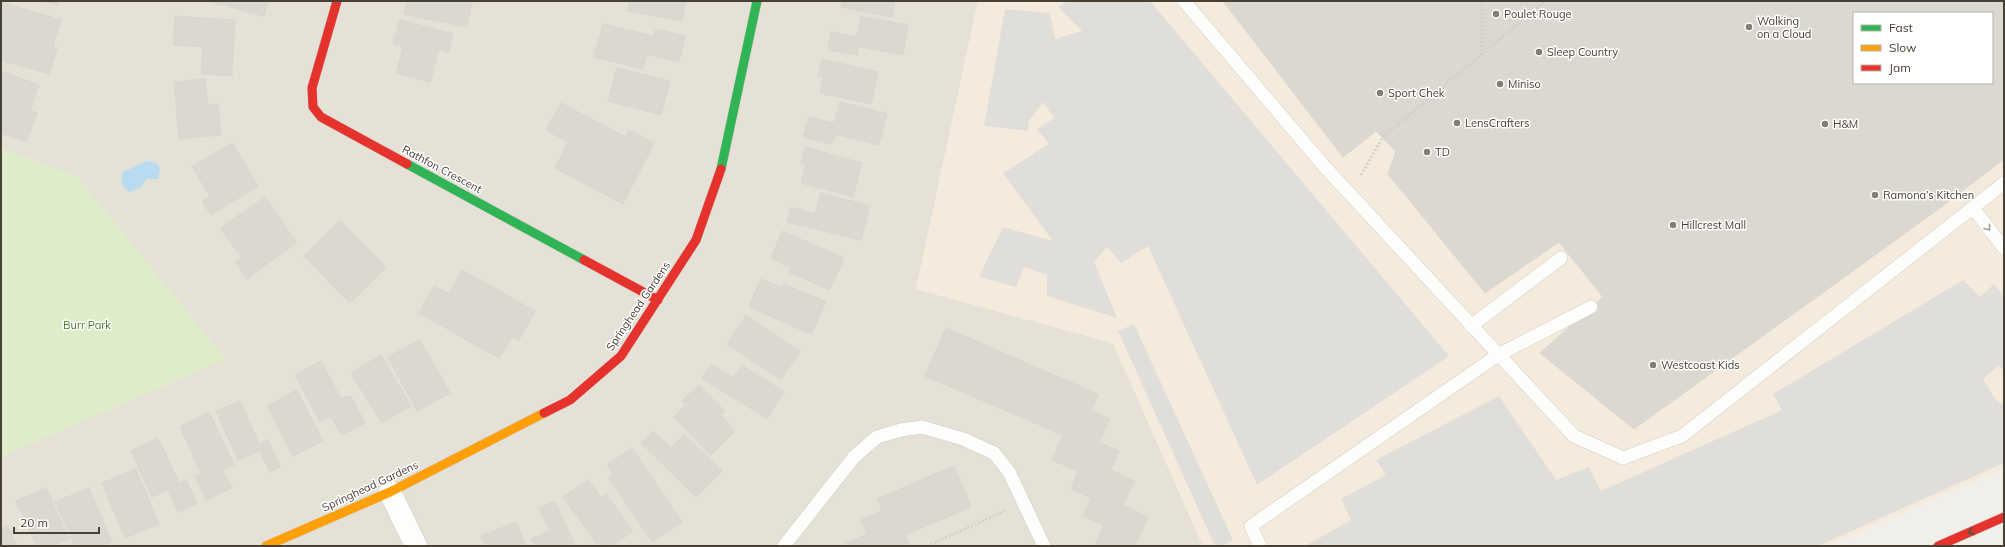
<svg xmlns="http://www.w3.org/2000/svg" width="2005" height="547" viewBox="0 0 2005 547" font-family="Mulish,sans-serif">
<rect width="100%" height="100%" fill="#f1efea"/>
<path fill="#e5e1d7" d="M1 1H978L916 289 1113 343 1203 546H1Z"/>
<path fill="#f4ebdc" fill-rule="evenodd" d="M978 1H2004V468L1828 546H1203L1113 343 916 289ZM1854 13H1992V83H1854Z"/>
<path fill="#deecc9" d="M1 148 78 177 226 359 1 457Z"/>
<path fill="#e0deda" d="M1066 1H1150L1449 356 1257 485 1148 246 1121 263 1107 247 1094 262 1117 318 1047 296V275L1024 267 1016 287 979 277 1003 227 1053 241 1003 173 1049 144 1037 129 1054 118 1043 102 1029 121 1028 131 984 126 1005 9 1050 13 1055 39 1082 31 1058 7Z
M1963 280 1980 297 1994 284 2004 297V372L1999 365 1983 379 1996 400 2004 406V463L1818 546H1305L1351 520 1341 499 1386 475 1376 460 1499 396 1556 480 1589 467 1601 491 1782 410 1773 394Z
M1134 324 1233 540 1221 546H1215L1118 331Z"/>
<path fill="#b8dbf0" d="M147 161 155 162 160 168 158 179H147L140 188 130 192 124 188 121 179 123 172Z"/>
<path fill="#dbd8d2" stroke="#d9d6d0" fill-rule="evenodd" d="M41 1H59L58 5Z
M207 1H268L264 16Z
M407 1H472L467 27 404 14Z
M629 1H686L682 21 628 11Z
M842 1H895L892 17 841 7Z
M1223 1H2004V159L1940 208 1634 429 1540 353 1603 297 1559 242 1485 293 1388 174 1396 151 1376 131 1343 157ZM1854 13H1992V83H1854Z
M1 2 61 20 53 47 57 48 49 74 1 60Z
M175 16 235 20 232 76 201 74 203 47 173 45Z
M861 16 908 25 903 55 858 46 857 55 828 50 831 32 857 37Z
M400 20 453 34 448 52 439 49 430 82 396 73 403 47 393 44Z
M603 24 654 36 656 29 685 36 679 62 647 54 643 69 594 57Z
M822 59 878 72 871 104 820 93 823 77 818 76Z
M617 68 670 81 661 115 608 101Z
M1 71 39 85 30 110 37 113 26 142 1 133Z
M205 79 208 105 218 104 221 135 179 139 174 82Z
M840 102 887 114 879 145 835 134 832 144 803 137 809 117 834 123Z
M561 103 626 137 629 130 654 143 623 204 555 168 568 142 546 130Z
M232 143 258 186 211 215 202 201 210 196 192 166Z
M805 147 862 163 853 197 801 183 806 165 801 163Z
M821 193 870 206 861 240 787 222 791 207 815 214Z
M265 197 297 243 253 274 248 280 235 262 242 258 220 228Z
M340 220 386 267 350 303 304 256Z
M782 231 844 258 830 290 789 272 791 267 771 258Z
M462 270 535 311 519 340 512 337 499 358 419 313 434 286 449 294Z
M761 279 781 287 784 284 826 302 811 334 749 307Z
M746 315 800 351 781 380 727 344Z
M946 328 1098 394 1091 411 1110 419 1099 442 1119 451 1111 470 1134 481 1123 505 1148 517 1135 546H1095L1104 525 1083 516 1091 498 1071 489 1078 471 1052 460 1063 435 925 376Z
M420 340 450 393 417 411 388 357Z
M381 355 411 406 382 423 351 373Z
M321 361 341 399 350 395 365 423 341 435 331 416 320 422 295 375Z
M711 364 734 378 742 365 784 392 767 419 702 378Z
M699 385 725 411 720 415 735 431 711 455 674 417 686 405 682 401Z
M297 390 323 441 293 456 267 406Z
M240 401 259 444 268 440 280 467 270 472 260 451 238 460 216 411Z
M209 412 234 465 223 470 232 488 206 500 195 476 201 473 180 427Z
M653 431 671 448 684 434 722 471 696 497 641 443Z
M158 438 179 483 186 480 197 504 178 512 168 490 152 497 131 451Z
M632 448 682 522 652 542 609 478 614 475 607 465Z
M954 466 971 507 905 535 910 546H848L846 543 867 534 861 520 882 511 877 499Z
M136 469 159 524 125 538 102 483Z
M588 480 601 498 606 494 633 531 612 546H598L563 497Z
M46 488 69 539 56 544V546H32L36 544 16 501Z
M89 488 112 542 102 546H75L55 502Z
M555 501 574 543 570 546H534L531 539 550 531 539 508Z
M516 522 526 546H486L481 536Z
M8 526 17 546H1V528Z"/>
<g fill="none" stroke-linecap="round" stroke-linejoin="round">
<defs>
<path id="lane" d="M1184 1 1324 166 1574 436 1623 458 1682 436 2004 183
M1973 208 2004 248
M1471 326 1561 258
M784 546 854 457 877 437 901 430 922 427 963 439 994 453 1009 472 1044 546
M1260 546 1251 526 1498 355 1591 307"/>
<path id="street" d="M390 492 416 546"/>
<path id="fast" d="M407 164 584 260
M721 169 757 1"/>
<path id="slow" d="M266 546 390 492 544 413"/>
<path id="jam" d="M337 1 312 88 313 107 321 117 407 164
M584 260 658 300
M544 413 570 400 621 356 696 240 721 169
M1938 546 2004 517"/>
</defs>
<use href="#lane" stroke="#cfcdc7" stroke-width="14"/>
<use href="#street" stroke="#cfcdc7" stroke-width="23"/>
<use href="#fast" stroke="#d1ccc1" stroke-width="10"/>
<use href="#slow" stroke="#d1ccc1" stroke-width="10"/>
<use href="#jam" stroke="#d1ccc1" stroke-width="10"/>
<path stroke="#d1cfca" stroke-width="2.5" stroke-dasharray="2 2" stroke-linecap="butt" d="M1482 55V1
M1361 175 1383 137 1545 1
M927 546 1005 511"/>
<use href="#lane" stroke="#fdfdfc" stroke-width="13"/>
<use href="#street" stroke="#fdfdfc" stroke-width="22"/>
<use href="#fast" stroke="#30b455" stroke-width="9"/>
<use href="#slow" stroke="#ff9f0a" stroke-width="9"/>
<use href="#jam" stroke="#e5322d" stroke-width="9"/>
</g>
<defs><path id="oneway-chevron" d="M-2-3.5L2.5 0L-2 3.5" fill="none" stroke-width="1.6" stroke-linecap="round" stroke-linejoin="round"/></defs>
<use stroke="#a29e98" href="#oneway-chevron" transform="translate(1988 228) rotate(52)"/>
<use stroke="#425d3d" href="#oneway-chevron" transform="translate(1971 532) rotate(156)"/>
<g fill="#837d74" stroke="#fff" stroke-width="1.5">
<circle cx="1496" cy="14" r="4"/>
<circle cx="1749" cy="27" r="4"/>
<circle cx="1539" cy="52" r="4"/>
<circle cx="1500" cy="84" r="4"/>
<circle cx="1380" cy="93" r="4"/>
<circle cx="1457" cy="123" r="4"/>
<circle cx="1825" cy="124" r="4"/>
<circle cx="1427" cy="152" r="4"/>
<circle cx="1875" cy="195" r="4"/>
<circle cx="1673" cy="225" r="4"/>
<circle cx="1653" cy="365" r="4"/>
</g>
<g text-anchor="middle" stroke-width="3" stroke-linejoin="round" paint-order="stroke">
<g font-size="11" fill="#484035" stroke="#fff" text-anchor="start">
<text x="1504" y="18">Poulet Rouge</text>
<text x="1757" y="25">Walking<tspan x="1757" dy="13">on a Cloud</tspan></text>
<text x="1547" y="56">Sleep Country</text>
<text x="1508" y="88">Miniso</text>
<text x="1388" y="97">Sport Chek</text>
<text x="1465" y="127">LensCrafters</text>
<text x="1833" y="128">H&amp;M</text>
<text x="1435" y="156">TD</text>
<text x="1883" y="199">Ramona’s Kitchen</text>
<text x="1681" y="229">Hillcrest Mall</text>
<text x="1661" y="369">Westcoast Kids</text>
</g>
<g font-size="11" fill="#484035" stroke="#fff">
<text transform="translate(442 169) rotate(28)" y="4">Rathfon Crescent</text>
<text transform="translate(638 306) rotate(-56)" y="4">Springhead Gardens</text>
<text transform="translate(370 486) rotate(-25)" y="4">Springhead Gardens</text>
</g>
<g font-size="11" fill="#477c26" stroke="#fff">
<text x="87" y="329">Burr Park</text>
</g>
</g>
<rect width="2005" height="547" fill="none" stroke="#484035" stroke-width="4"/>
<rect x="1853" y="12" width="140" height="72" fill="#ffffff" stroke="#b6b3ae"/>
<rect x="1861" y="25" width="20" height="6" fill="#30b455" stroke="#b6b3ae"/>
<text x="1889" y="32" font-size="12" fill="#484035">Fast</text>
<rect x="1861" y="45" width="20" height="6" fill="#ff9f0a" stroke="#b6b3ae"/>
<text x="1889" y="52" font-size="12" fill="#484035">Slow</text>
<rect x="1861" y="65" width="20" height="6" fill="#e5322d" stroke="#b6b3ae"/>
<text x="1889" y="72" font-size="12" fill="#484035">Jam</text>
<path d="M14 527v6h85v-6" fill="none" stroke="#484035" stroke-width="2"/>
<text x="20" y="527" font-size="12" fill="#484035" stroke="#ffffff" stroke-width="3" paint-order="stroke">20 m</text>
</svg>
